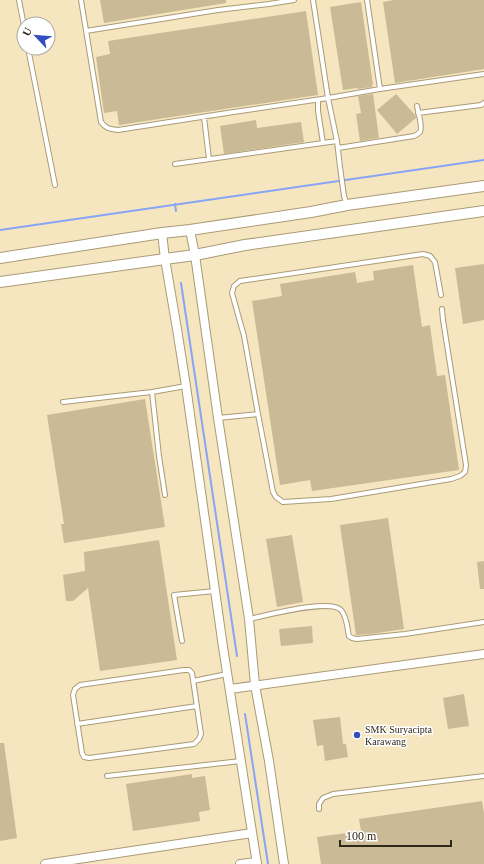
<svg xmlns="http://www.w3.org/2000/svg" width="484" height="864" viewBox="0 0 484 864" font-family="'Times New Roman',serif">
<rect width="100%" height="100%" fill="#f6e6bf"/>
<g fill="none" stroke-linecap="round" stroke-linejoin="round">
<path stroke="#87a4f7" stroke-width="2" d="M175 204 176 211
M0 230 484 160
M181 283 237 656
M245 714 268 864"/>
</g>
<path fill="#caba95" d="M100 0H226V3L104 23Z
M394 0H484V69L395 83 383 2Z
M361 2 373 85H372V87L358 89 357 88 343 90 330 7Z
M306 11 318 95 119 125 117 111 104 113 96 57 110 54 108 41Z
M373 94 379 138 360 141 356 114 361 113 358 96Z
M396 94 416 116V118L397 134 377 110Z
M256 120 257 128 301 122 304 142 224 154 220 126Z
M484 264V320L463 324 455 268Z
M413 265 422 327 430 325 437 376 445 375 459 470 312 491 310 480 280 485 252 301 282 296 280 284 355 272 357 283 374 280 373 271Z
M145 399 165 527 64 543 61 524H64L47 415Z
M388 518 404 629 371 634 356 635 340 525Z
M292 535 303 602 277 607 266 539Z
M159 540 177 660 100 671 88 588 73 601H66L63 575 85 571 84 552Z
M484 561V589H480L477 562Z
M312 626 313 643 281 646 279 629Z
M464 694 469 726 448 729 443 698Z
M340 717 343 744H346L348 757 325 761 323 745 317 746 313 720Z
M0 743H4L17 838 0 841Z
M192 774V778L205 776 210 810 199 812 200 821 133 831 126 784Z
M482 801 484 813V864H321L317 837 361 831 359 819Z"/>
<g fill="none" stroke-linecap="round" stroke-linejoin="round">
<defs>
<path id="service" d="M19 0 24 26
M81 0 101 122C106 129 110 129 118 130L227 113 328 98 380 89 484 74
M313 0 328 98 337 141 340 167 344 196 347 205
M367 0 380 89
M86 31 218 10 269 4 294 0
M28 48 55 185
M318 100V111L323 143
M418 113 481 105 484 103
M204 117 209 159
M338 148 414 136C417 135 418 134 420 132 423 127 418 112 417 106
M175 164 337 141
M152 392 159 456 165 495
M63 402 152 392 186 386
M258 414 273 492 276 497 283 502 331 499 451 479 460 476 465 472 466 465 443 320 442 309
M218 418 258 414 244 336 232 293 234 286 240 281 423 254 430 256 435 262 441 295
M249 619C265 616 330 598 341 610 347 617 347 627 349 636L352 638 357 639 405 634 484 622
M182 641 174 595 215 591
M184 670H189L192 673 201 734 199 739 194 744 89 758 84 757 82 753 73 695 75 689 80 685Z
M193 681 227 674
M77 724 197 706
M107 776 241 761
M319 809V804L323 798 333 794 484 776"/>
<path id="minor" d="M190 230 195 255 218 418 249 619 255 685 269 761 284 864
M162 233 165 259 177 329 186 386 223 647 257 864
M230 689 484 654
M45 864 252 833
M240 864 257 862"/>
<path id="tertiary" d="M0 258 162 233 190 230 311 212 347 205 484 186
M0 282 165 259 195 255 245 245 484 211"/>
</defs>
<use href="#service" stroke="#aa9b77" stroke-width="6"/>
<use href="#minor" stroke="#aa9b77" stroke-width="10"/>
<use href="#tertiary" stroke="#aa9b77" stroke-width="12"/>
<use href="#service" stroke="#fff" stroke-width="4"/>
<use href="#minor" stroke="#fff" stroke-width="8"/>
<use href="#tertiary" stroke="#fff" stroke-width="10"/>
</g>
<circle fill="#334ec0" stroke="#fff" stroke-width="1.5" cx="357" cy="735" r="4"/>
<g text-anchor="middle" stroke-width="3" stroke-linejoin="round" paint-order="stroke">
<g font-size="10" fill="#2e2819" stroke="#fff" text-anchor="start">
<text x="365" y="733">SMK Suryacipta<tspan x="365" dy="12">Karawang</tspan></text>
</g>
</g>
<g transform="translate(36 36) rotate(296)"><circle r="19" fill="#ffffff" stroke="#aba9a3"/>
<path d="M0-3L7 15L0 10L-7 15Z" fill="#334ec0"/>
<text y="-6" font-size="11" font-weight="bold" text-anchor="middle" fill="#2e2819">U</text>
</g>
<path d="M340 840v6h111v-6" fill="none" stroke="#2e2819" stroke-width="2"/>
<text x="346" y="840" font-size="12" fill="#2e2819" stroke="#ffffff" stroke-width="3" paint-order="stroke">100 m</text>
</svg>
